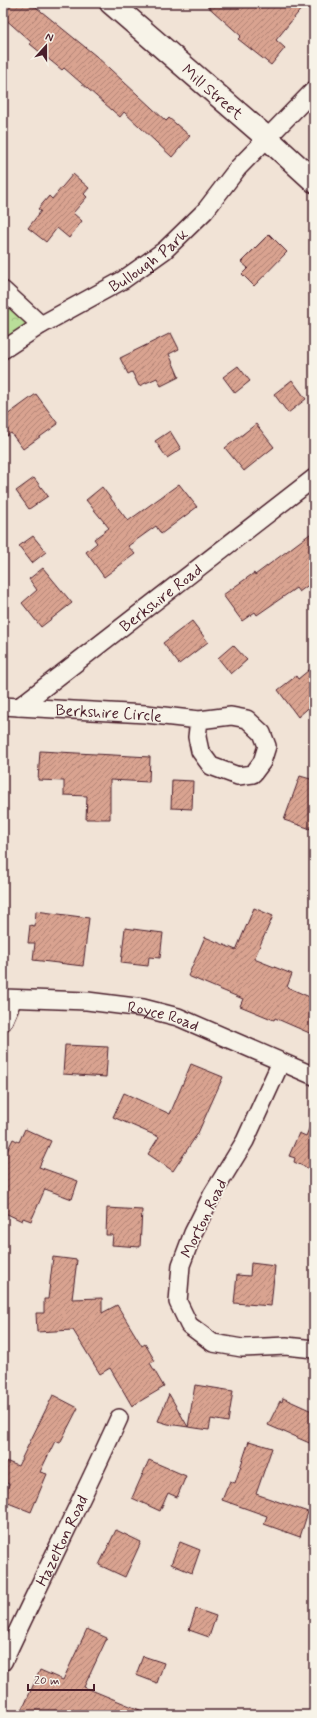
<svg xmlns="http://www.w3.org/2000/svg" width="317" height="1718" viewBox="0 0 317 1718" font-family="Mynerve,sans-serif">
<defs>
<pattern id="park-crowns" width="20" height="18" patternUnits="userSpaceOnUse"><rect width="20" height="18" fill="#b9de99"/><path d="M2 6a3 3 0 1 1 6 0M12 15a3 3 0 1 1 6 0" fill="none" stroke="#a1be84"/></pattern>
<pattern id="building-hatch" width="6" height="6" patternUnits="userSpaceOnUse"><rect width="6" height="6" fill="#d9a390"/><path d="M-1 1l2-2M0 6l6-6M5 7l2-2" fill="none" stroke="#b28476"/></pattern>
</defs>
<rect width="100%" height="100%" fill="#f1e3d6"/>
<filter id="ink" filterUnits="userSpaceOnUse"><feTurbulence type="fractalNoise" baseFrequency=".025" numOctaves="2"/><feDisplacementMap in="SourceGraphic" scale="8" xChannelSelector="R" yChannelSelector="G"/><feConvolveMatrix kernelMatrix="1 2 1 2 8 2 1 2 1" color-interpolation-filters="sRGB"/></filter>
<g filter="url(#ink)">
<path fill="url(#park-crowns)" stroke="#827e62" d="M3 290 41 325 3 350Z"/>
<path fill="url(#building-hatch)" stroke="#4a1f2b" d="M3 3H31L96 56 166 121 169 118 190 136 172 157 124 112 120 117 64 68 62 70 30 44 31 42 3 17Z
M204 3H306L276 40 285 48 271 65 238 39 241 36Z
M73 174 89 188 84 194 87 197 73 213 82 221 69 238 57 228 46 242 28 228 41 211 38 209 49 196 52 199Z
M269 234 287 252 254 286 242 274 248 268 241 262Z
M171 333 179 349 169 354 179 377 161 386 157 378 139 386 132 372 128 374 120 358Z
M238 366 250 381 235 393 223 377Z
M292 380 306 399 288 413 274 394Z
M36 394 58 424 23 449 11 433 3 438V418Z
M256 424 274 447 244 471 225 448Z
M170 431 181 449 167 458 155 441Z
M34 478 48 496 29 509 16 491Z
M179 484 197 507 161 534 156 526 128 546 135 554 104 577 86 552 97 543 94 539 109 528 86 500 102 487 128 521Z
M314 531V581L299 592 296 588 257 615 255 612 242 621 223 595 254 573 255 575Z
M33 536 46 552 32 563 19 546Z
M43 568 72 603 41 627 22 603 37 590 29 579Z
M192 621 208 642 179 664 163 643Z
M233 645 247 660 231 674 218 658Z
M314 666V703L298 717 278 690 296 676 298 679Z
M40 751 150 757 149 782 110 780V819H86L87 796 64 795V781L38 780Z
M300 776 314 780V830L284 820Z
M172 780 193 781 192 809 171 808Z
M254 908 273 916 254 959 292 974 287 987 314 999V1035L275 1018 274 1020 240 1006 243 999 188 976 205 937 236 950Z
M36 911 89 918 83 966 33 960 35 943H28L30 925 35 926Z
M125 928 163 933 160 958 149 957 148 966 121 963Z
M65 1045 108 1047 106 1077 63 1074Z
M191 1064 223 1077 198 1133 173 1171 148 1154 159 1137 113 1117 124 1093 170 1114Z
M314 1117V1171L294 1162 295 1158 289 1156 299 1133 306 1136Z
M25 1129 51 1141 39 1167 78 1181 72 1199 45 1189 31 1221 23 1218 22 1221 3 1212V1159L13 1139 19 1142Z
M107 1208 142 1210 140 1247 112 1245 113 1235H106Z
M53 1257 77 1260 72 1299 102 1298V1313L117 1305 142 1346 145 1344 155 1361 150 1363 164 1387 132 1406 110 1368 100 1374 73 1330 37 1332 36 1313H44V1299H48Z
M251 1263 275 1266 271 1306 234 1303 237 1275 250 1276Z
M195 1385 233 1391 228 1422 211 1419 209 1430 168 1424 158 1421 169 1394 188 1427Z
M53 1395 78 1408 60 1443 55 1441 40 1472 47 1474 31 1512 3 1501 9 1484 3 1481V1460L18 1466Z
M283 1398 314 1412V1445L268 1425 280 1401 282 1402Z
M249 1441 272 1448 256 1494 308 1512 300 1537 264 1524 267 1516 222 1500 230 1481 235 1483Z
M149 1460 186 1476 177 1497 168 1493 160 1511 132 1498Z
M116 1530 141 1542 125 1577 99 1565Z
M180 1542 200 1550 192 1573 171 1564Z
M196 1609 216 1616 209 1637 189 1630Z
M87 1629 107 1638 84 1687 152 1715H20L40 1670 63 1680Z
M143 1656 164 1663 157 1683 136 1675Z"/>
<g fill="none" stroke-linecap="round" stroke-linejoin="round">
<defs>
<g id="street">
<path d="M3 290 41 325"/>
<path id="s1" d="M3 350 41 325 123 280 165 250 205 211 238 168 314 90"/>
<path id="s2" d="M3 706 19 707 314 478"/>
<path id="s3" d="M19 707 146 714 199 720 231 716 247 719 262 733 267 746 262 762 253 774 238 776 211 766 200 751 197 737 199 720"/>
<path id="s4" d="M3 998 87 1001 143 1008 178 1017 314 1076"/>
<path d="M3 1022 13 999"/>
<path d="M281 1062 245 1141 212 1195 193 1233 181 1265 178 1302 189 1325 213 1343 242 1348 286 1346 314 1349"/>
<path id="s5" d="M3 1662C41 1580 82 1500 119 1418"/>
</g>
<g id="secondary">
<path id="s6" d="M111 3 267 138 314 181"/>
</g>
</defs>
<use href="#street" stroke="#4a1f2b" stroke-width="20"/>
<use href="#secondary" stroke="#4a1f2b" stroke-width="25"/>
<use href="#street" stroke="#f7f3e8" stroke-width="17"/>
<use href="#secondary" stroke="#f7f3e8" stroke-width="22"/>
</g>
</g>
<g text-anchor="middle" stroke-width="3.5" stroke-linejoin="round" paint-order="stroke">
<g font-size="16" fill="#4a1f2b" stroke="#f7f3e8">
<text dy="6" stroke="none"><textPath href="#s6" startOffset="135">Mill Street</textPath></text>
<text dy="6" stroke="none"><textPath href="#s1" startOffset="171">Bullough Park</textPath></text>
<text dy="6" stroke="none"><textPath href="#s2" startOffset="195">Berkshire Road</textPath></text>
<text dy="6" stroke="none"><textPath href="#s3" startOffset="90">Berkshire Circle</textPath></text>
<text dy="6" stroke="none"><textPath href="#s4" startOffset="162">Royce Road</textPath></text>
<text transform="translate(203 1218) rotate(-64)" y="6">Morton Road</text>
<text dy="6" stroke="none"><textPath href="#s5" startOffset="135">Hazelton Road</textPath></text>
</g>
</g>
<rect width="317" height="1718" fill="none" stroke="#f7f3e8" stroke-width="16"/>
<rect x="8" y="8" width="301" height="1702" fill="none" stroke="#4a1f2b" stroke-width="1.5" filter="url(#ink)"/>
<g transform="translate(46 46) rotate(21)" stroke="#f7f3e8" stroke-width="3" paint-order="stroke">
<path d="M0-3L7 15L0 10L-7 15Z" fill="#4a1f2b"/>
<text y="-6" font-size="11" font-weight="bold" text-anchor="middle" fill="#4a1f2b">N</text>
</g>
<path d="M28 1684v6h66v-6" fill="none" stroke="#4a1f2b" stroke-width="2"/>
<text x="34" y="1684" font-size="12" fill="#4a1f2b" stroke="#f7f3e8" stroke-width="3" paint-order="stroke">20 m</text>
</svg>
